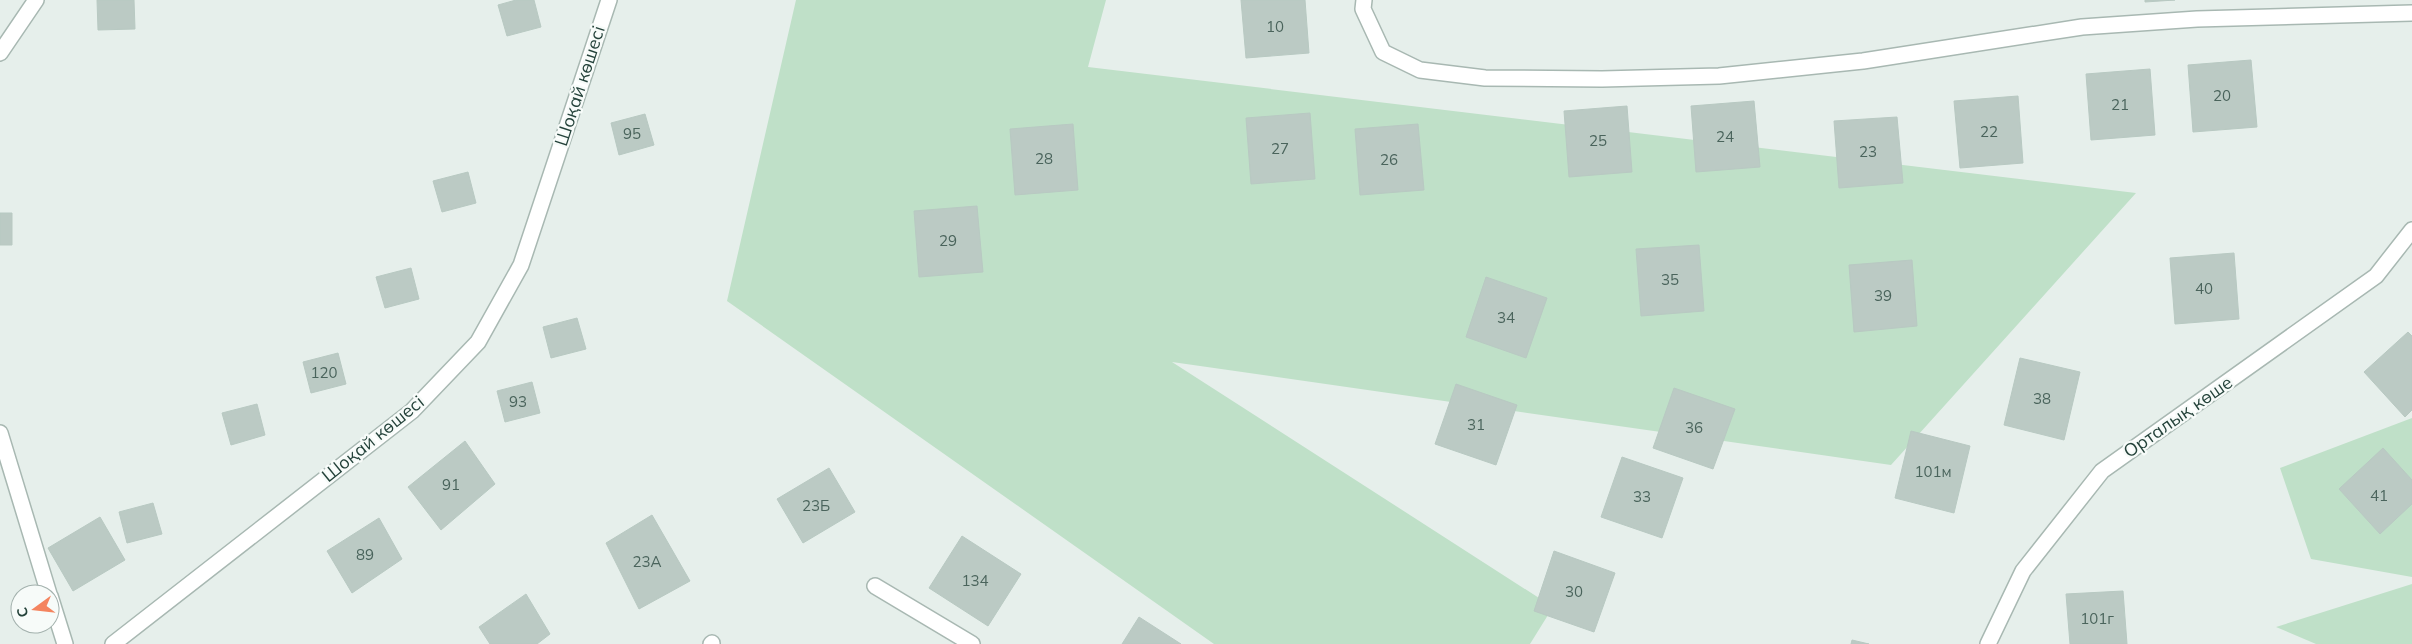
<svg xmlns="http://www.w3.org/2000/svg" width="2412" height="644" viewBox="0 0 2412 644" font-family="Mulish,sans-serif">
<rect width="100%" height="100%" fill="#e6efeb"/>
<path fill="#bfe0c8" d="M796 0H1106L1088 67 2136 193 1891 465 1172 362 1553 607 1530 644H1214L727 301Z
M2412 418V577L2311 559 2280 468Z
M2412 584V644H2316L2276 627Z"/>
<path fill="#bbcac4" stroke="#b8c9c2" d="M97 0H134L135 29 98 30Z
M516 0H534L541 27 507 36 498 5Z
M1241 0H1305L1309 53 1246 58Z
M2145 0H2175L2145 2Z
M2251 60 2257 127 2193 132 2188 65Z
M2150 69 2155 135 2091 140 2086 74Z
M2018 96 2023 163 1960 168 1954 101Z
M1754 101 1760 167 1696 172 1691 106Z
M1627 106 1632 172 1569 177 1564 111Z
M1310 113 1315 179 1251 184 1246 118Z
M645 114 654 145 619 155 611 123Z
M1897 117 1903 183 1839 188 1834 121Z
M1073 124 1078 190 1015 195 1010 129Z
M1418 124 1424 190 1360 195 1355 129Z
M468 172 476 203 442 212 433 181Z
M977 206 983 272 919 277 914 211Z
M0 213H12V245H0Z
M1699 245 1704 311 1641 316 1636 249Z
M2234 253 2239 319 2175 324 2170 258Z
M1912 260 1917 326 1854 332 1849 265Z
M411 268 419 299 385 308 376 277Z
M1486 277 1547 298 1526 358 1466 337Z
M577 318 586 349 551 358 543 327Z
M2408 332 2412 336V410L2405 417 2364 372Z
M338 353 346 384 311 393 303 362Z
M2020 358 2080 372 2064 440 2004 425Z
M532 382 540 413 505 422 497 391Z
M1456 384 1517 405 1496 465 1435 444Z
M1674 388 1735 409 1713 469 1653 448Z
M257 404 265 435 231 445 222 413Z
M1911 431 1970 446 1954 513 1895 498Z
M465 441 495 484 441 530 408 487Z
M2383 448 2412 480V504L2380 534 2339 489Z
M1622 457 1683 478 1662 538 1601 517Z
M829 468 855 512 803 543 777 499Z
M153 503 162 534 127 543 119 512Z
M652 515 690 581 639 609 606 543Z
M100 517 125 560 73 591 48 548Z
M379 518 402 559 352 593 327 551Z
M962 536 1021 574 988 626 929 588Z
M1554 551 1615 573 1594 632 1534 611Z
M2123 591 2127 644H2070L2066 594Z
M526 594 550 634 537 644H490L479 627Z
M1139 617 1181 644H1122Z
M1852 640 1869 644H1851Z"/>
<g fill="none" stroke-linecap="round" stroke-linejoin="round">
<defs>
<path id="service" d="M875 586 972 644"/>
<path id="minor" d="M1364 0 1363 9 1383 52 1420 70 1485 78 1602 79 1719 76 1863 61 2082 27 2197 19 2412 13
M0 53 36 0
M0 433 49 594
M50 596 65 644
M711 644 712 643
M1988 644 2023 571 2102 471 2376 276 2412 230"/>
<path id="tertiary" d="M113 644 412 411 478 342 521 265 609 0"/>
</defs>
<use href="#service" stroke="#a8b8b2" stroke-width="18"/>
<use href="#minor" stroke="#a8b8b2" stroke-width="18"/>
<use href="#tertiary" stroke="#a8b8b2" stroke-width="18"/>
<use href="#service" stroke="#fff" stroke-width="15"/>
<use href="#minor" stroke="#fff" stroke-width="15"/>
<use href="#tertiary" stroke="#fff" stroke-width="15"/>
</g>
<g text-anchor="middle" stroke-width="4.5" stroke-linejoin="round" paint-order="stroke">
<g font-size="15" fill="#4a645c">
<text x="1275" y="32">10</text>
<text x="2222" y="101">20</text>
<text x="2120" y="110">21</text>
<text x="1989" y="137">22</text>
<text x="632" y="139">95</text>
<text x="1725" y="142">24</text>
<text x="1598" y="146">25</text>
<text x="1280" y="154">27</text>
<text x="1868" y="157">23</text>
<text x="1044" y="164">28</text>
<text x="1389" y="165">26</text>
<text x="948" y="246">29</text>
<text x="1670" y="285">35</text>
<text x="2204" y="294">40</text>
<text x="1883" y="301">39</text>
<text x="1506" y="323">34</text>
<text x="324" y="378">120</text>
<text x="2042" y="404">38</text>
<text x="518" y="407">93</text>
<text x="1476" y="430">31</text>
<text x="1694" y="433">36</text>
<text x="1933" y="477">101м</text>
<text x="451" y="490">91</text>
<text x="2379" y="501">41</text>
<text x="1642" y="502">33</text>
<text x="816" y="511">23Б</text>
<text x="365" y="560">89</text>
<text x="647" y="567">23А</text>
<text x="975" y="586">134</text>
<text x="1574" y="597">30</text>
<text x="2097" y="624">101г</text>
</g>
<g font-size="18" fill="#24423a" stroke="#f7fbf9">
<text transform="translate(580 86) rotate(-72)" y="6">Шоқай көшесі</text>
<text transform="translate(2178 417) rotate(-35)" y="6">Орталық көше</text>
<text transform="translate(373 439) rotate(-39)" y="6">Шоқай көшесі</text>
</g>
</g>
<g transform="translate(35 609) rotate(255)"><circle r="24" fill="#f7fbf9" stroke="#a3b1ad"/>
<path d="M0-4L9 19L0 12L-9 19Z" fill="#f4845f"/>
<text y="-8" font-size="14" font-weight="bold" text-anchor="middle" fill="#24423a">С</text>
</g>
</svg>
